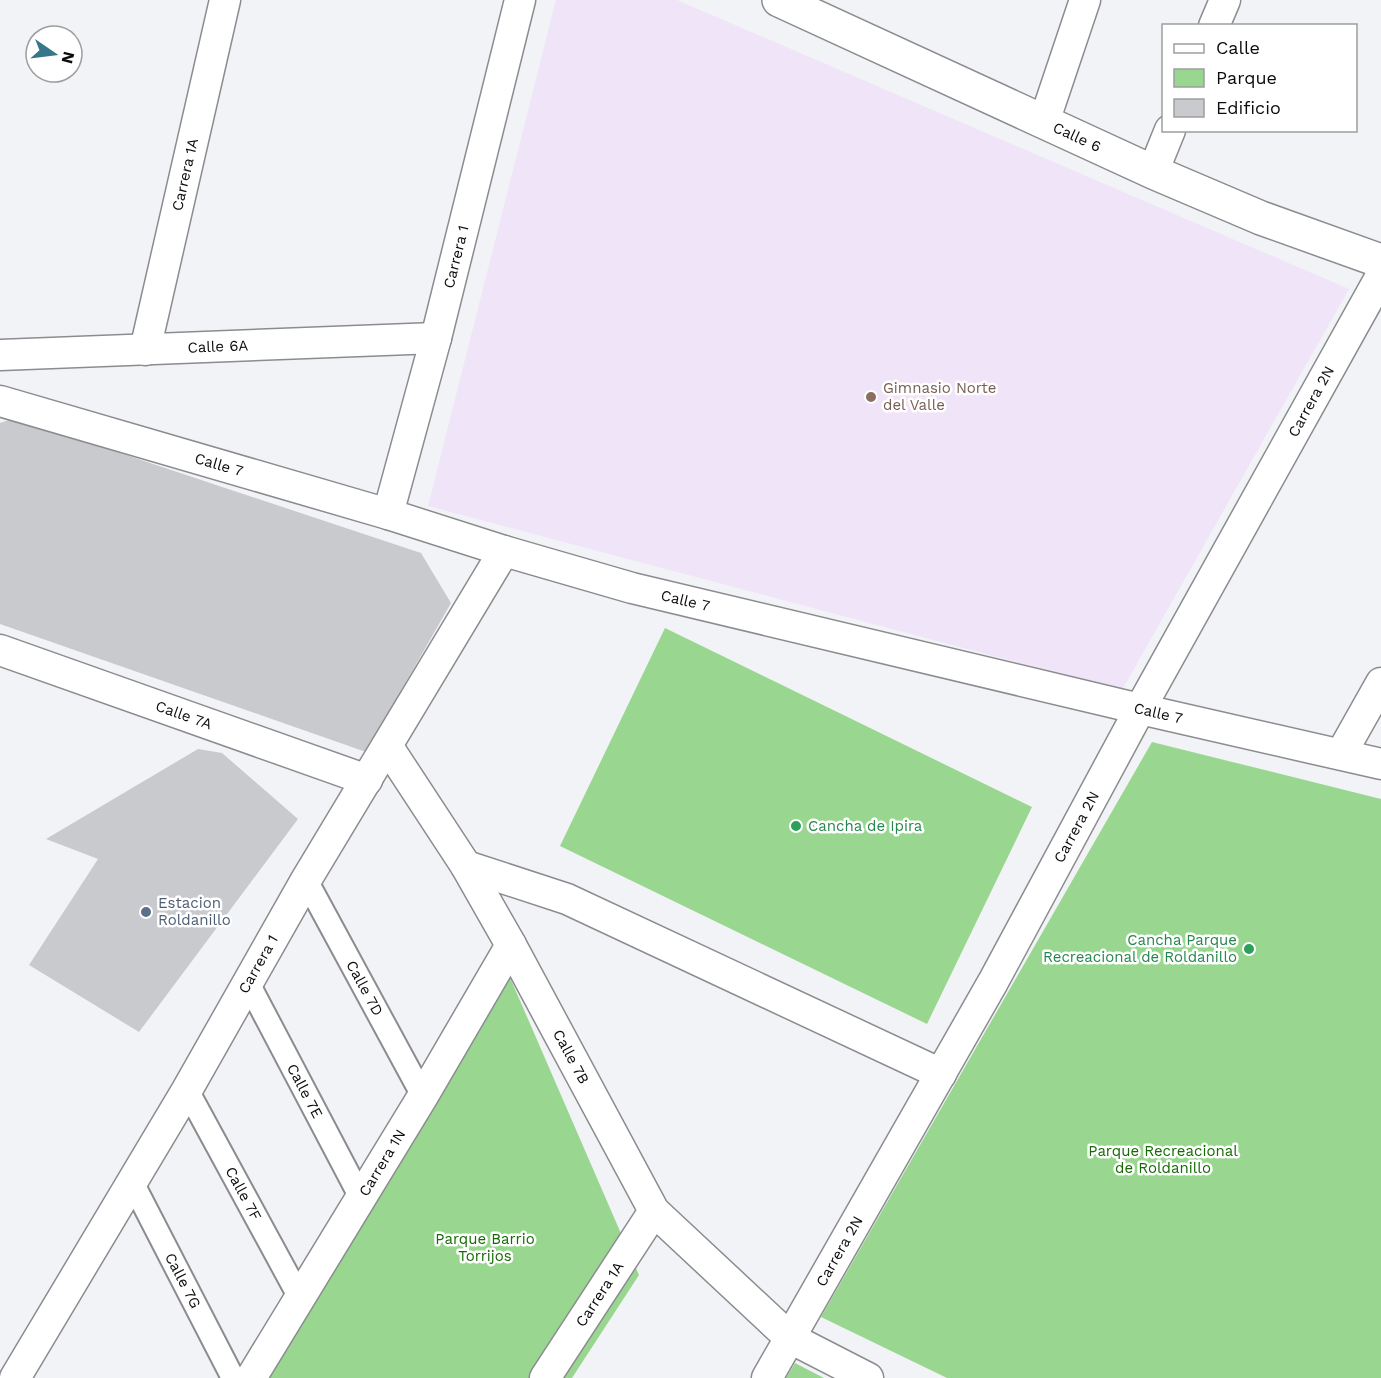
<svg xmlns="http://www.w3.org/2000/svg" width="1381" height="1378" viewBox="0 0 1381 1378" font-family="'Work Sans',sans-serif">
<rect width="100%" height="100%" fill="#f2f3f6"/>
<path fill="#f0e4f8" d="M556 0H677L1349 289 1122 690 428 506Z"/>
<path fill="#99d790" d="M665 628 1032 807 927 1024 560 846Z
M1152 742 1381 799V1378H947L821 1317Z
M505 966 639 1275 572 1378H251Z
M795 1363 824 1378H786Z"/>
<path fill="#c9cacd" d="M15 418 421 553 451 603 366 752 0 624V423Z
M198 749 222 753 298 819 139 1032 29 965 98 859 46 839Z"/>
<g fill="none" stroke-linecap="round" stroke-linejoin="round">
<defs>
<g id="pedestrian">
<path id="s1" d="M306 880 423 1096"/>
<path id="s2" d="M248 983 361 1198"/>
<path id="s3" d="M187 1090 300 1298"/>
<path id="s4" d="M132 1182 233 1378"/>
</g>
<g id="minor">
<path d="M1214 26 1225 0"/>
<path d="M1044 122 1085 0"/>
<path d="M1153 172 1170 130"/>
<path id="s5" d="M145 350 225 0"/>
<path id="s6" d="M0 355 436 338"/>
<path id="s7" d="M0 401 388 514 504 551 632 588 1140 709 1381 764"/>
<path id="s8" d="M388 514 436 338 520 0"/>
<path id="s9" d="M0 650 367 780"/>
<path id="s10" d="M388 747 466 866 511 945 654 1211 790 1338 868 1378"/>
<path d="M1341 754 1381 683"/>
<path d="M466 866 567 899 941 1074"/>
<path id="s11" d="M15 1378 187 1090 306 880 504 551"/>
<path id="s12" d="M251 1378 423 1096 511 945"/>
<path id="s13" d="M545 1378 654 1211"/>
<path id="s14" d="M767 1378 993 982 1140 709 1381 276"/>
</g>
<g id="tertiary">
<path id="s15" d="M779 0 1153 172 1261 218 1381 261"/>
</g>
</defs>
<use href="#pedestrian" stroke="#8b8c8f" stroke-width="26"/>
<use href="#minor" stroke="#8b8c8f" stroke-width="33"/>
<use href="#tertiary" stroke="#8b8c8f" stroke-width="36"/>
<use href="#pedestrian" stroke="#fff" stroke-width="22"/>
<use href="#minor" stroke="#fff" stroke-width="30"/>
<use href="#tertiary" stroke="#fff" stroke-width="33"/>
</g>
<circle fill="#8d6e63" stroke="#fff" stroke-width="2" cx="871" cy="397" r="6"/>
<g fill="#2e9e5b" stroke="#fff" stroke-width="2">
<circle cx="796" cy="826" r="6"/>
<circle cx="1249" cy="949" r="6"/>
</g>
<circle fill="#5c6f8a" stroke="#fff" stroke-width="2" cx="146" cy="912" r="6"/>
<g text-anchor="middle" stroke-width="5" stroke-linejoin="round" paint-order="stroke">
<g font-size="15" fill="#0b0c0d" stroke="#fff">
<text dy="5" stroke="none"><textPath href="#s15" startOffset="328">Calle 6</textPath></text>
<text dy="5" stroke="none"><textPath href="#s5" startOffset="180">Carrera 1A</textPath></text>
<text dy="5" stroke="none"><textPath href="#s8" startOffset="266">Carrera 1</textPath></text>
<text dy="5" stroke="none"><textPath href="#s6" startOffset="218">Calle 6A</textPath></text>
<text dy="5" stroke="none"><textPath href="#s14" startOffset="1118">Carrera 2N</textPath></text>
<text dy="5" stroke="none"><textPath href="#s7" startOffset="228">Calle 7</textPath></text>
<text dy="5" stroke="none"><textPath href="#s7" startOffset="714">Calle 7</textPath></text>
<text dy="5" stroke="none"><textPath href="#s7" startOffset="1200">Calle 7</textPath></text>
<text dy="5" stroke="none"><textPath href="#s9" startOffset="195">Calle 7A</textPath></text>
<text dy="5" stroke="none"><textPath href="#s14" startOffset="632">Carrera 2N</textPath></text>
<text dy="5" stroke="none"><textPath href="#s11" startOffset="480">Carrera 1</textPath></text>
<text dy="5" stroke="none"><textPath href="#s1" startOffset="123">Calle 7D</textPath></text>
<text dy="5" stroke="none"><textPath href="#s10" startOffset="360">Calle 7B</textPath></text>
<text dy="5" stroke="none"><textPath href="#s2" startOffset="122">Calle 7E</textPath></text>
<text dy="5" stroke="none"><textPath href="#s12" startOffset="252">Carrera 1N</textPath></text>
<text dy="5" stroke="none"><textPath href="#s3" startOffset="118">Calle 7F</textPath></text>
<text dy="5" stroke="none"><textPath href="#s14" startOffset="146">Carrera 2N</textPath></text>
<text dy="5" stroke="none"><textPath href="#s4" startOffset="111">Calle 7G</textPath></text>
<text dy="5" stroke="none"><textPath href="#s13" startOffset="100">Carrera 1A</textPath></text>
</g>
<g font-size="15" fill="#785e54" stroke="#fff" text-anchor="start">
<text x="883" y="393">Gimnasio Norte<tspan x="883" dy="17">del Valle</tspan></text>
</g>
<g font-size="15" fill="#27864d" stroke="#fff" text-anchor="start">
<text x="808" y="831">Cancha de Ipira</text>
<text x="1237" y="945" text-anchor="end">Cancha Parque<tspan x="1237" dy="17">Recreacional de Roldanillo</tspan></text>
</g>
<g font-size="15" fill="#4e5e75" stroke="#fff" text-anchor="start">
<text x="158" y="908">Estacion<tspan x="158" dy="17">Roldanillo</tspan></text>
</g>
<g font-size="15" fill="#156a03" stroke="#fff">
<text x="1163" y="1156">Parque Recreacional<tspan x="1163" dy="17">de Roldanillo</tspan></text>
<text x="485" y="1244">Parque Barrio<tspan x="485" dy="17">Torrijos</tspan></text>
</g>
</g>
<rect x="1162" y="24" width="195" height="108" fill="#ffffff" stroke="#9d9e9e" stroke-width="1.5"/>
<rect x="1174" y="44" width="30" height="9" fill="#ffffff" stroke="#9d9e9e" stroke-width="1.5"/>
<text x="1216" y="54" font-size="18" fill="#0b0c0d">Calle</text>
<rect x="1174" y="69" width="30" height="18" fill="#99d790" stroke="#9d9e9e" stroke-width="1.5"/>
<text x="1216" y="84" font-size="18" fill="#0b0c0d">Parque</text>
<rect x="1174" y="99" width="30" height="18" fill="#c9cacd" stroke="#9d9e9e" stroke-width="1.5"/>
<text x="1216" y="114" font-size="18" fill="#0b0c0d">Edificio</text>
<g transform="translate(54 54) rotate(104)"><circle r="28" fill="#ffffff" stroke="#9d9e9e" stroke-width="1.5"/>
<path d="M0-4.5L10 22L0 15L-10 22Z" fill="#36788a"/>
<text y="-9" font-size="16" font-weight="bold" text-anchor="middle" fill="#0b0c0d">N</text>
</g>
</svg>
